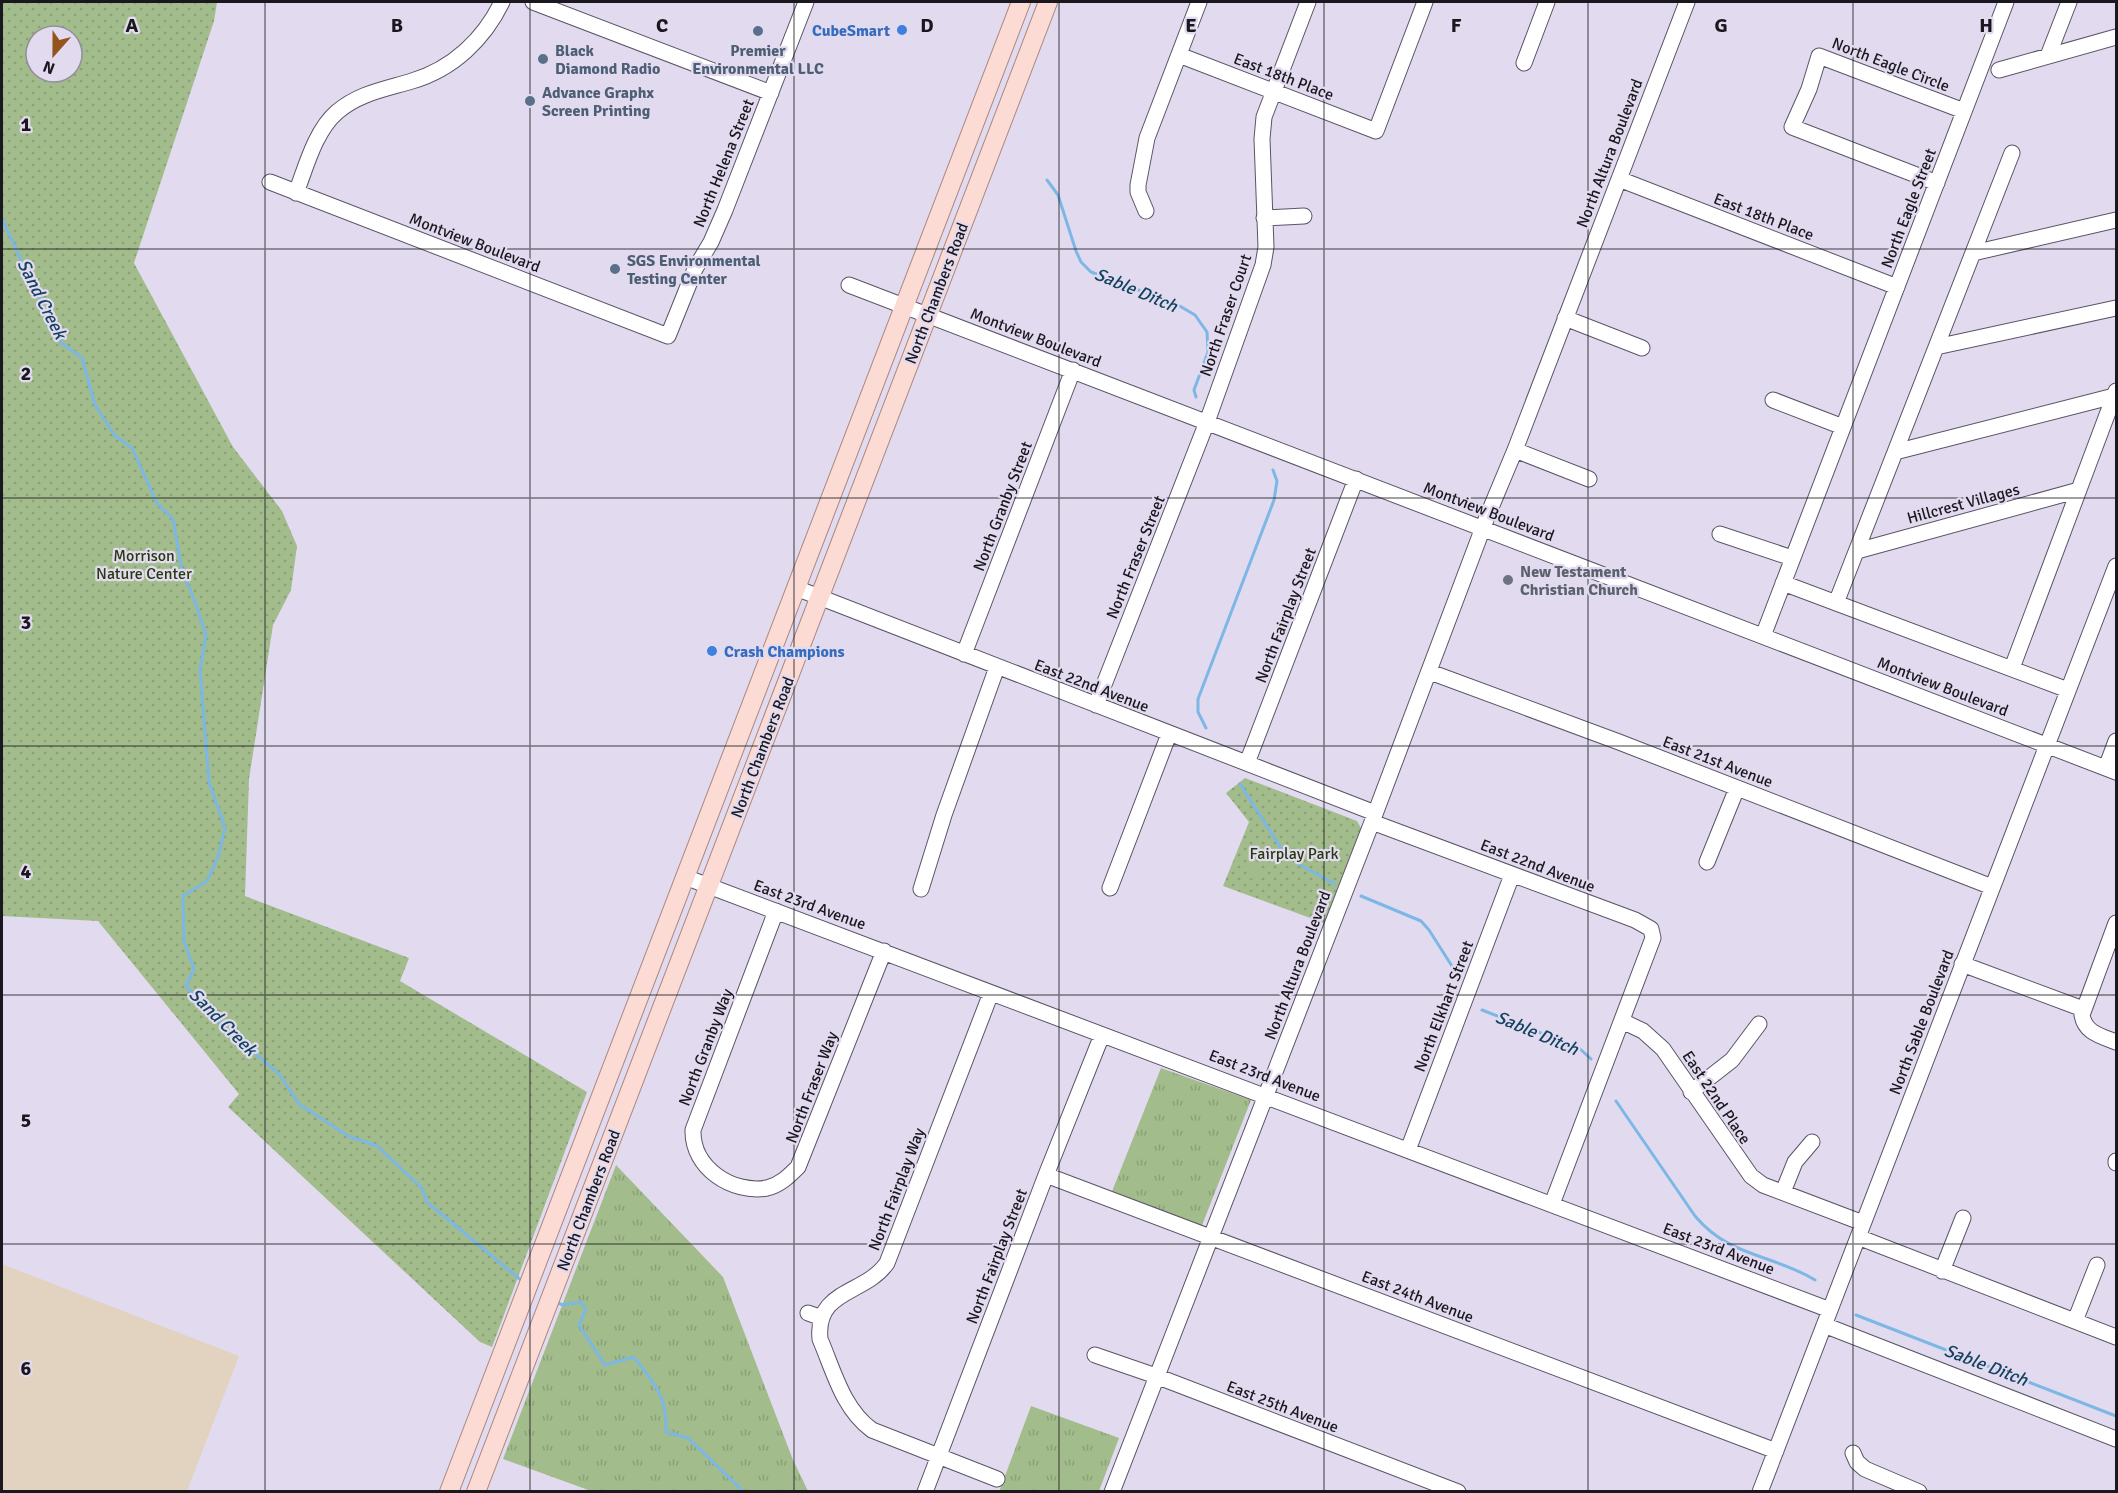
<svg xmlns="http://www.w3.org/2000/svg" width="2118" height="1493" viewBox="0 0 2118 1493" font-family="Signika,sans-serif">
<defs>
<pattern id="grass-tufts" width="24" height="20" patternUnits="userSpaceOnUse" patternTransform="scale(1.5)"><rect width="24" height="20" fill="#a2bc8c"/><path d="M3 7l-1-3M5 7V3M7 7l1-3M15 17l-1-3M17 17v-4M19 17l1-3" fill="none" stroke="#8ba178"/></pattern>
<pattern id="park-dots" width="8" height="8" patternUnits="userSpaceOnUse" patternTransform="scale(1.5)"><rect width="8" height="8" fill="#a2bc8c"/><path d="M2 2h.1M6 6h.1" fill="none" stroke="#8ba178" stroke-width="1.8" stroke-linecap="round"/></pattern>
</defs>
<rect width="100%" height="100%" fill="#e2dbef"/>
<path fill="#e1d3c0" d="M2 1264 239 1356 187 1491H2Z"/>
<path fill="url(#grass-tufts)" d="M1161 1068 1251 1100 1201 1228 1111 1194Z
M616 1165 723 1277 793 1460 808 1491H591L503 1459Z
M1031 1406 1119 1438 1099 1491 999 1492Z"/>
<path fill="url(#park-dots)" fill-rule="evenodd" d="M2 2H217L214 21 134 263 233 447 282 511 297 546 291 590 273 625 249 779 245 896 409 958 400 981 587 1092 492 1347 480 1342 228 1107 239 1094 98 921 2 916ZM36 36H72V72H36Z
M1245 778 1357 821 1361 828 1324 923 1223 886 1249 822 1226 793Z"/>
<path fill="#a2bc8c" d="M1257 861 1263 873 1251 879 1245 866Z"/>
<g fill="none" stroke-linecap="round" stroke-linejoin="round">
<path stroke="#7cb7e5" stroke-width="3" d="M1047 180 1058 195 1076 251 1081 262 1091 272 1178 305 1195 315 1207 332 1208 352 1194 390 1196 397
M2 219 59 341 82 358 95 405 115 436 132 448 157 503 173 519 182 571 194 599 206 635 200 670 209 782 225 828 218 857 207 881 183 896 184 941 194 969 186 986 224 1027 279 1074 299 1104 348 1136 377 1146 422 1188 427 1202 522 1281
M1206 728 1198 712V699L1274 500 1277 481 1273 470
M1240 784 1281 848 1300 865 1335 884
M1361 896 1421 921 1429 930 1457 974
M1482 1010 1579 1048 1591 1059
M1616 1101 1695 1216C1730 1258 1773 1254 1815 1280
M555 1302 563 1305 581 1302 586 1309 579 1325 605 1365 634 1357C655 1385 667 1395 666 1432L688 1438 744 1492
M1856 1315 2116 1416"/>
<defs>
<path id="minor" d="M533 2 771 93
M1179 55 1376 131 1425 2
M2048 56 2069 2
M1524 63 1547 2
M1999 70 2116 37
M1619 179 1897 287
M270 182 668 336 695 269 711 242 725 210 806 2
M1937 183 1792 127 1809 89 1819 56 1964 111
M296 193C306 167 315 131 337 112 359 93 386 89 412 81 453 69 484 39 502 2
M1146 211 1138 192V185L1147 138 1199 2
M1264 218 1304 216
M1973 253 2116 220
M849 285 2116 772
M1565 318 1642 348
M1936 347 2116 308
M1773 400 1843 427
M1515 450 1589 479
M1895 452 2114 396
M1720 534 1792 558
M1857 551 2079 490
M1783 583 2068 690
M796 588 1375 813
M1836 603 2012 153
M1763 636 2006 2
M964 654 1073 370
M2012 668 2116 391
M1430 672 1619 742 1992 887
M1096 705 1207 422 1263 265 1266 247 1262 139 1264 117 1308 2
M1247 763 1356 479
M2106 768 2116 741
M1372 822 1635 920 1651 929 1653 938 1552 1204
M1707 862 1737 788
M685 877 1830 1310
M1110 888 1169 734
M921 889 944 815 997 667
M776 911 693 1130C692 1168 732 1194 767 1188 780 1185 789 1176 798 1167L884 951
M2116 923 2082 1015C2085 1033 2101 1036 2116 1042
M1962 964 2083 1009
M991 993 887 1263C865 1295 815 1289 820 1339 834 1372 843 1409 872 1430L997 1479
M1622 1021 1643 1031 1663 1049 1751 1176 1763 1185 1863 1223
M1691 1092 1732 1060 1759 1024
M1408 1150 1512 875
M2116 1161V1163
M1046 1175 1776 1451
M1783 1192 1795 1162 1812 1142
M1858 1237 2116 1337
M1942 1271 1963 1218
M808 1313 822 1318
M2075 1321 2097 1265
M1824 1325 2116 1439
M1095 1355 1156 1376 1458 1492
M1853 1453 1857 1462 1865 1469 1919 1492
M925 1492 1046 1175 1102 1035
M1112 1492 1372 822 1487 517 1515 450 1687 2
M1760 1492 2116 566"/>
<path id="major" d="M449 1492 1021 2
M476 1492 1048 2"/>
</defs>
<use href="#minor" stroke="#5a5465" stroke-width="17"/>
<use href="#major" stroke="#aa8781" stroke-width="20"/>
<use href="#minor" stroke="#fff" stroke-width="15"/>
<use href="#major" stroke="#fbdbd3" stroke-width="18"/>
</g>
<path fill="none" stroke="#1a171e" stroke-width="1.5" stroke-opacity="0.55" d="M265 2V1492M530 2V1492M794 2V1492M1059 2V1492M1324 2V1492M1588 2V1492M1853 2V1492M2 249H2116M2 498H2116M2 746H2116M2 995H2116M2 1244H2116"/>
<g fill="#3f7fe0" stroke="#e2dbef" stroke-width="2">
<circle cx="902" cy="30" r="6"/>
<circle cx="712" cy="651" r="6"/>
</g>
<g fill="#5c6f8a" stroke="#e2dbef" stroke-width="2">
<circle cx="758" cy="31" r="6"/>
<circle cx="543" cy="59" r="6"/>
<circle cx="530" cy="101" r="6"/>
<circle cx="615" cy="269" r="6"/>
</g>
<circle fill="#6b7280" stroke="#e2dbef" stroke-width="2" cx="1508" cy="580" r="6"/>
<g text-anchor="middle" stroke-width="4.5" stroke-linejoin="round" paint-order="stroke">
<g font-size="16" font-weight="bold" fill="#366cbe" stroke="#e2dbef" text-anchor="end">
<text x="890" y="36">CubeSmart</text>
<text x="724" y="657" text-anchor="start">Crash Champions</text>
</g>
<g font-size="16" font-weight="bold" fill="#4e5e75" stroke="#e2dbef" text-anchor="start">
<text x="555" y="56">Black<tspan x="555" dy="18">Diamond Radio</tspan></text>
<text x="758" y="56" text-anchor="middle">Premier<tspan x="758" dy="18">Environmental LLC</tspan></text>
<text x="542" y="98">Advance Graphx<tspan x="542" dy="18">Screen Printing</tspan></text>
<text x="627" y="266">SGS Environmental<tspan x="627" dy="18">Testing Center</tspan></text>
</g>
<g font-size="16" fill="#1a171e" stroke="#e2dbef">
<text transform="translate(1891 64) rotate(21)" y="6">North Eagle Circle</text>
<text transform="translate(1284 76) rotate(21)" y="6">East 18th Place</text>
<text transform="translate(1609 153) rotate(-69)" y="6">North Altura Boulevard</text>
<text transform="translate(723 163) rotate(-68)" y="6">North Helena Street</text>
<text transform="translate(1908 208) rotate(-69)" y="6">North Eagle Street</text>
<text transform="translate(1764 216) rotate(21)" y="6">East 18th Place</text>
<text transform="translate(475 242) rotate(21)" y="6">Montview Boulevard</text>
<text transform="translate(936 293) rotate(-69)" y="6">North Chambers Road</text>
<text transform="translate(1225 315) rotate(-71)" y="6">North Fraser Court</text>
<text transform="translate(1036 337) rotate(21)" y="6">Montview Boulevard</text>
<text transform="translate(1963 503) rotate(-15)" y="6">Hillcrest Villages</text>
<text transform="translate(1002 506) rotate(-69)" y="6">North Granby Street</text>
<text transform="translate(1489 511) rotate(21)" y="6">Montview Boulevard</text>
<text transform="translate(1135 557) rotate(-68)" y="6">North Fraser Street</text>
<text transform="translate(1285 615) rotate(-69)" y="6">North Fairplay Street</text>
<text transform="translate(1092 685) rotate(21)" y="6">East 22nd Avenue</text>
<text transform="translate(1943 686) rotate(21)" y="6">Montview Boulevard</text>
<text transform="translate(762 747) rotate(-69)" y="6">North Chambers Road</text>
<text transform="translate(1718 761) rotate(21)" y="6">East 21st Avenue</text>
<text transform="translate(1538 865) rotate(21)" y="6">East 22nd Avenue</text>
<text transform="translate(810 904) rotate(20)" y="6">East 23rd Avenue</text>
<text transform="translate(1297 965) rotate(-69)" y="6">North Altura Boulevard</text>
<text transform="translate(1443 1006) rotate(-69)" y="6">North Elkhart Street</text>
<text transform="translate(1921 1022) rotate(-69)" y="6">North Sable Boulevard</text>
<text transform="translate(705 1047) rotate(-69)" y="6">North Granby Way</text>
<text transform="translate(1265 1075) rotate(21)" y="6">East 23rd Avenue</text>
<text transform="translate(811 1087) rotate(-69)" y="6">North Fraser Way</text>
<text transform="translate(1717 1097) rotate(56)" y="6">East 22nd Place</text>
<text transform="translate(896 1189) rotate(-69)" y="6">North Fairplay Way</text>
<text transform="translate(588 1200) rotate(-69)" y="6">North Chambers Road</text>
<text transform="translate(1719 1248) rotate(21)" y="6">East 23rd Avenue</text>
<text transform="translate(996 1256) rotate(-69)" y="6">North Fairplay Street</text>
<text transform="translate(1418 1296) rotate(21)" y="6">East 24th Avenue</text>
<text transform="translate(1283 1406) rotate(21)" y="6">East 25th Avenue</text>
</g>
<g font-size="16" fill="#263a0e" stroke="#e2dbef">
<text x="144" y="561">Morrison<tspan x="144" dy="18">Nature Center</tspan></text>
<text x="1294" y="859">Fairplay Park</text>
</g>
<g font-size="16" font-weight="bold" fill="#5b616d" stroke="#e2dbef" text-anchor="start">
<text x="1520" y="577">New Testament<tspan x="1520" dy="18">Christian Church</tspan></text>
</g>
<g font-size="18" font-style="italic" fill="#144261" stroke="#e2dbef">
<text transform="translate(1136 290) rotate(23)" y="6">Sable Ditch</text>
<text transform="translate(42 299) rotate(63)" y="6">Sand Creek</text>
<text transform="translate(223 1022) rotate(45)" y="6">Sand Creek</text>
<text transform="translate(1537 1033) rotate(23)" y="6">Sable Ditch</text>
<text transform="translate(1986 1365) rotate(21)" y="6">Sable Ditch</text>
</g>
</g>
<g font-size="20" text-anchor="middle" font-weight="bold" fill="#1a171e" stroke="#e2dbef" stroke-width="4.5" stroke-linejoin="round" paint-order="stroke">
<text x="132" y="32">A</text>
<text x="397" y="32">B</text>
<text x="662" y="32">C</text>
<text x="927" y="32">D</text>
<text x="1191" y="32">E</text>
<text x="1456" y="32">F</text>
<text x="1721" y="32">G</text>
<text x="1986" y="32">H</text>
<text x="26" y="131">1</text>
<text x="26" y="380">2</text>
<text x="26" y="629">3</text>
<text x="26" y="878">4</text>
<text x="26" y="1127">5</text>
<text x="26" y="1375">6</text>
</g>
<rect width="2118" height="1493" fill="none" stroke="#1a171e" stroke-width="6"/>
<g transform="translate(54 54) rotate(201)"><circle r="28" fill="#e2dbef" stroke="#928d9b" stroke-width="1.5"/>
<path d="M0-4.5L10 22L0 15L-10 22Z" fill="#94541d"/>
<text y="-9" font-size="16" font-weight="bold" text-anchor="middle" fill="#1a171e">N</text>
</g>
</svg>
